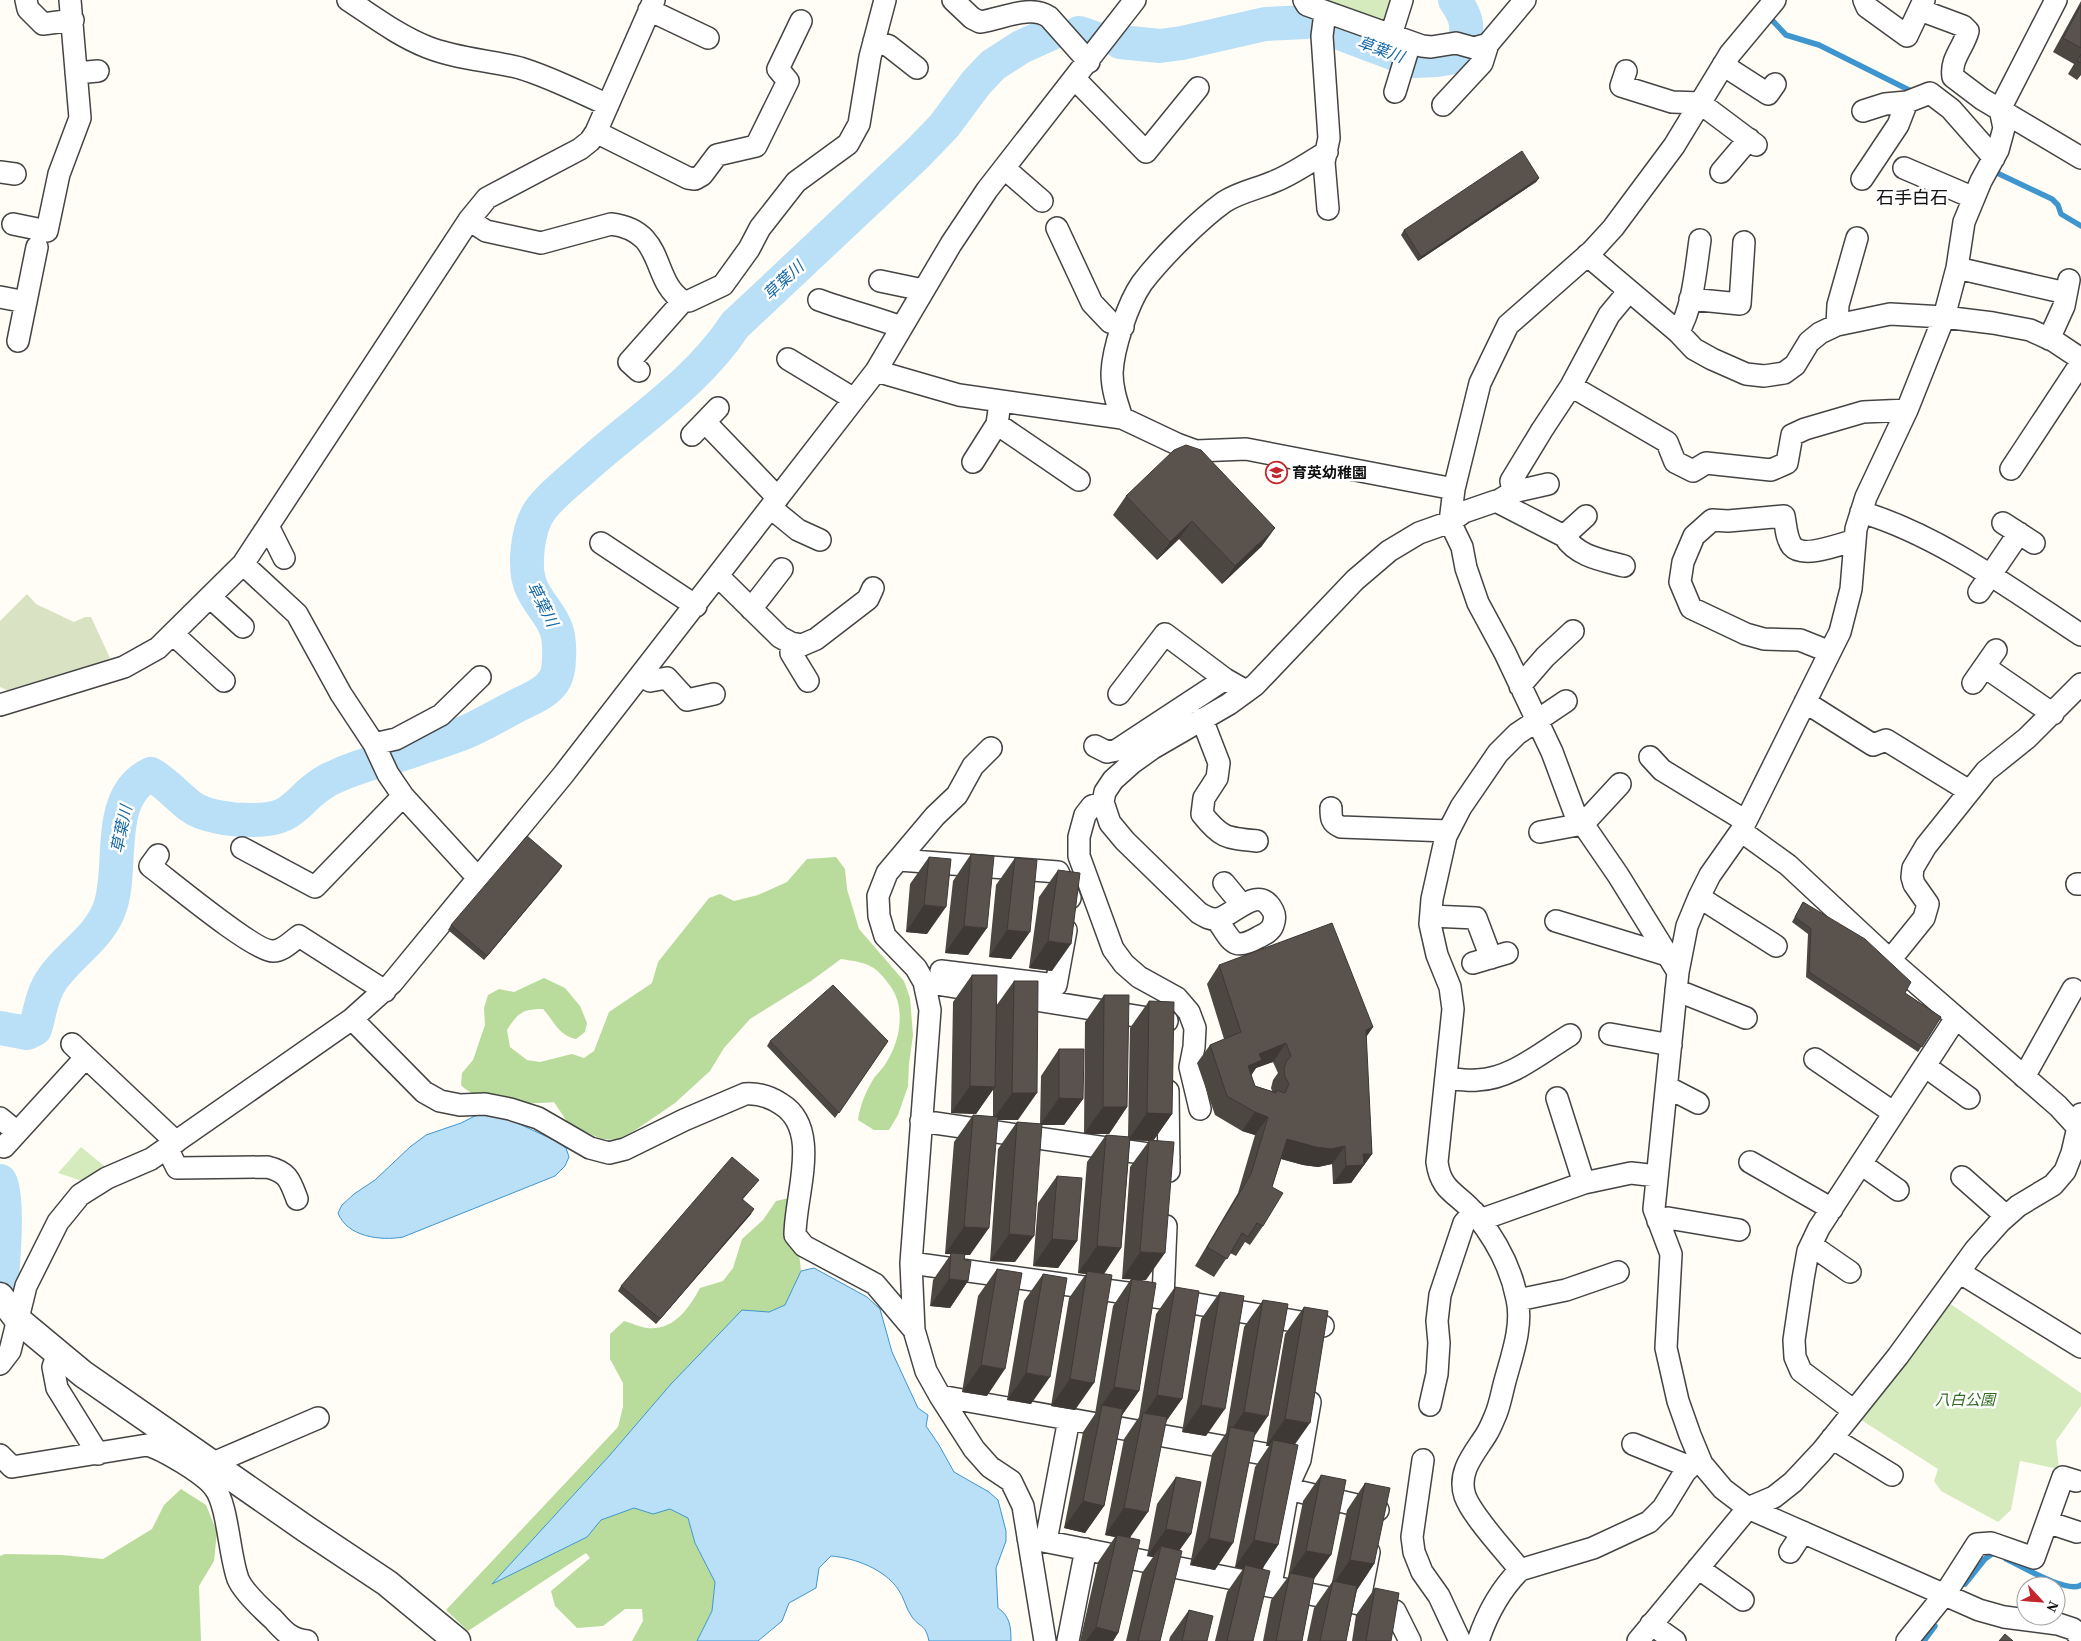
<svg xmlns="http://www.w3.org/2000/svg" width="2081" height="1641" viewBox="0 0 2081 1641" font-family="'Source Serif 4','Noto Sans JP',serif">
<rect width="100%" height="100%" fill="#fffdf5"/>
<path fill="#d5ebbd" d="M1308 0H1394L1384 27Z
M81 1147 108 1169 88 1183 58 1173Z
M1949 1303 2081 1393V1406L2056 1441 2059 1469 2020 1461 2011 1510 1998 1522 1941 1491 1934 1481 1938 1469 1858 1418Z"/>
<path fill="#b9dc9c" d="M836 857 845 869 847 889 859 929 904 981 910 998 913 1035 909 1064 908 1086 898 1115 889 1130H874L858 1120C860 1105 866 1091 874 1078 878 1073 883 1068 886 1063 900 1041 906 1009 891 987 875 964 867 963 841 959L811 981 750 1019 724 1048 710 1071 675 1103 637 1129 617 1140 601 1139 568 1123 554 1102C531 1105 476 1103 461 1085L462 1073 473 1060 485 1025 484 1008 488 995 499 989 514 992 544 978 565 988 580 1006 587 1023 585 1032 576 1039C559 1036 554 1021 543 1009 522 1009 518 1013 507 1030L510 1047 527 1060 540 1062 572 1054 584 1058 594 1051 609 1012 652 983 658 962 709 898 720 894 734 901 758 895 787 882 807 859Z
M793 1197 801 1271 785 1305 769 1312 671 1384 610 1455 493 1583 587 1537 601 1520 634 1508 653 1514 670 1509 688 1518 695 1543 715 1582 712 1611 697 1641H632L643 1621 642 1609H625L603 1626 577 1628 555 1606 551 1591 590 1558 586 1553 468 1631 446 1610 618 1427 623 1407V1383L610 1359V1334L624 1321C631 1323 640 1327 647 1328 674 1331 689 1308 700 1288L723 1281 733 1268 742 1239 763 1220 776 1201Z
M181 1489 206 1505 217 1532 214 1561 199 1586 201 1641H0V1556L5 1554 62 1555 103 1559 152 1529 164 1505Z"/>
<path fill="#d9e3c4" d="M27 594 36 604 74 622 85 617H91L110 658 99 664 61 674 21 692H12L0 687V621Z"/>
<path fill="#b9e0f7" stroke="#3f96cf" d="M483 1112 498 1114 556 1141 566 1148 569 1157 565 1166 555 1176 403 1237C381 1241 347 1237 338 1213L342 1205 354 1194 375 1180 410 1147 426 1135 461 1123Z
M814 1268 867 1297 880 1309 892 1352 918 1408 928 1415 926 1426 939 1445 954 1472 989 1492 998 1500 1006 1531V1541L996 1568 998 1608C1010 1616 1011 1627 1011 1641H929C925 1623 921 1629 912 1617 906 1609 904 1597 898 1589 884 1569 855 1558 831 1556L819 1568 816 1588 789 1603 782 1621 758 1641H697L712 1611 715 1582 695 1543 688 1518 670 1509 653 1514 634 1508 601 1520 587 1537 492 1584 610 1455 671 1384 742 1310 769 1312 785 1305 801 1271Z"/>
<g fill="none" stroke-linecap="round" stroke-linejoin="round">
<path stroke="#3f96cf" stroke-width="5.5" d="M1771 19 1786 35 1819 45 1911 91
M1995 172 2052 199 2058 205 2061 214 2081 226
M2006 1559C2021 1566 2068 1594 2081 1585
M1965 1584 1985 1559 1993 1553 1995 1554
M1924 1641 1935 1626"/>
<path stroke="#b9e0f7" stroke-width="34" d="M1334 31 1414 61 1437 60 1459 56C1468 32 1471 23 1455 0
M1079 33 1094 38
M1120 42 1160 46 1182 43 1265 24 1306 22
M0 1028 27 1033 35 1029C40 1012 42 993 53 978 70 954 100 937 110 907 124 868 104 796 151 774 166 783 176 795 190 806 204 817 233 820 251 820 298 821 295 798 328 780 353 767 380 761 406 753 426 746 446 740 466 732 484 724 501 714 518 705 532 698 547 693 555 679 558 673 559 664 559 657 561 622 548 618 533 591 522 571 527 527 541 509 553 493 570 481 584 468 635 422 697 383 735 325L918 153 944 126 976 83 993 65 1021 47 1050 34
M0 1181C10 1196 2 1279 0 1301"/>
<defs>
<path id="minor" d="M26 0 28 9 43 24 73 20
M348 0C374 17 399 36 427 47 457 59 489 60 520 68 550 77 579 92 608 105
M953 0 972 18 980 22C1002 19 1030 4 1049 17L1089 62
M1304 0 1307 5 1422 46 1431 47 1456 43 1474 48 1488 44 1525 0
M1864 0 1867 7 1907 36 1924 0
M2056 0 2000 109 2004 128 1998 150 1981 181 1964 222 1957 268 1944 317 1907 410 1866 497 1856 529 1851 589 1840 632 1741 831 1710 875 1699 897 1687 926 1678 972 1654 1209 1671 1254 1666 1348 1678 1401 1690 1435 1702 1464 1723 1489 1748 1508 1979 1610 2004 1617 2058 1624 2073 1629 2081 1638
M649 10 708 38
M1920 10 1963 26 1968 31C1964 47 1950 59 1953 77L1982 99 2081 158
M1325 13 1322 36 1329 138 1324 162 1328 209
M1391 35 1402 0
M874 41 889 46 917 68
M1723 65 1768 94 1775 84
M1626 71 1621 86 1672 102 1700 103 1756 145
M76 73 98 71
M1075 79 1146 152 1198 88
M1395 92 1410 43
M1443 105 1482 63 1488 44
M1863 111 1885 104 1907 102
M596 132 688 178 695 179 702 175 717 155 756 146 788 81 778 69 801 21
M1004 168 1042 201
M1904 168 1974 198
M0 172 15 174
M1721 172 1749 139
M1862 179 1898 125 1907 102 1930 93 1951 109 1994 158
M469 220 486 231 541 243 611 224C667 231 650 280 683 301H689L723 285 749 249 760 228 796 182 848 144 859 124 870 57 885 0
M13 224 47 231 59 174 80 118 70 0
M1057 228 1092 303 1110 322 1123 327
M1587 255 1678 332 1694 349 1712 359 1746 374 1764 376 1784 373 1795 365 1809 342 1820 333 1837 325 1890 314 1944 317 1993 323 2030 330 2054 341 2081 359
M1957 268 2066 293
M880 281 923 290
M0 297 26 302
M1690 299 1740 304 1744 242
M819 300C846 310 874 317 901 327
M1837 325 1838 305 1857 238
M1678 332C1693 309 1696 267 1700 240
M2049 339 2064 306 2069 280
M18 341 37 247
M788 359 854 399
M639 371 629 362 683 301
M876 371 959 395 1122 418 1177 444 1196 451 1246 449 1454 489
M1571 386 1667 442 1675 462 1693 471 1706 463 1771 470 1787 463 1792 435 1805 429 1863 412 1907 410
M1122 418C1117 403 1112 389 1112 373 1113 348 1128 303 1142 283 1161 258 1199 220 1224 202 1239 192 1257 189 1273 182 1292 175 1309 162 1327 152
M705 422 778 498
M997 424 1079 480
M692 435 718 408
M973 462 997 424 999 410
M2011 469 2081 363
M1513 492 1511 481 1542 430 1571 386 1609 315 1629 291
M1501 499 1513 492 1548 484
M771 508 798 530 820 540
M1861 512C1939 535 2014 591 2081 635
M2003 523 2034 543
M268 526 284 558
M1564 536 1586 516
M601 543 696 606
M243 564 297 614 341 694 374 744 388 774 403 796 478 878
M718 576 780 637 791 643 802 645 816 639 868 599 873 588
M1979 592 2019 533
M210 597 243 627
M751 609 782 569
M173 634 224 681
M791 643V653L808 681
M1830 652 1800 640 1764 639 1746 634 1691 608 1680 582 1683 562 1694 536 1712 520 1728 521 1784 516C1786 526 1786 538 1792 546 1803 559 1841 544 1855 540
M1985 667 2053 714
M642 675 650 681 667 678 687 700 714 694
M1973 683 1996 650
M1520 686 1545 657 1573 631
M1119 694 1165 634 1225 679 1246 691
M1805 702 1873 745 1886 740 1969 791
M0 705 124 667 158 648 243 564 469 220 487 198 580 149 590 141 596 132 654 0
M1202 719 1219 763 1217 778 1204 798 1202 814C1221 838 1226 838 1257 841
M374 744 396 739 441 715 480 677
M1095 746 1107 752 1117 750 1225 679
M991 748 973 766 957 795 935 816 887 873 878 896 879 916 885 936 916 968 924 982 930 1010 911 1263 914 1330 926 1371 940 1396 974 1449 990 1467 1011 1481 1023 1506 1045 1641
M1650 757 1662 770 1744 820
M1103 802 1092 806 1085 815 1079 837V856L1113 949 1124 964 1139 977 1177 998 1189 1012 1195 1028 1194 1047 1190 1067 1200 1109
M1331 808C1331 818 1331 823 1341 827L1448 831
M1741 831 1788 865 1890 960 2058 1106 2081 1131
M1540 832 1583 824 1620 784
M242 848 315 887 403 796
M158 855 150 866C170 881 255 952 273 951 283 951 292 941 299 936L385 991
M899 860 1058 872 1070 898
M1224 883 1242 905
M2077 884H2081
M1699 897 1776 946
M1431 916 1476 918 1491 958
M1216 919C1232 939 1231 953 1259 937 1265 934 1271 931 1273 925 1275 920 1275 915 1273 911 1258 882 1233 917 1217 919 1210 920 1204 916 1199 913L1125 841 1110 823 1103 802 1105 792 1113 780 1132 763 1153 748 1229 704 1255 685 1355 580 1389 551 1419 533 1450 522 1464 512 1496 501 1564 536C1578 557 1602 560 1624 566
M1556 921 1667 955
M1890 960 1924 918 1928 904 1914 884 1912 877 1913 868 1926 846 1986 771 2027 738 2081 684
M1473 963 1507 953
M941 971 1056 985 1066 930
M1678 972 1618 875 1574 811 1552 752 1505 653 1478 603 1466 568 1462 547 1450 522 1454 489 1480 383 1508 325 1591 252 1613 228 1674 146 1730 54 1775 0
M924 982 1167 1021
M1676 990 1746 1018
M352 1019 424 1092 440 1101 460 1105 485 1104 510 1109 538 1118 590 1148 609 1153 625 1149 684 1120 745 1094C758 1093 769 1096 781 1104 822 1129 795 1194 795 1235L804 1246 875 1284 914 1330
M1610 1034 1671 1045
M72 1044 176 1142
M1815 1059 1894 1113
M1925 1066 1969 1098
M2024 1077 2073 989
M1446 1078C1456 1079 1467 1081 1477 1080 1511 1079 1542 1052 1570 1035
M1667 1087 1698 1103
M1168 1091 1169 1171
M1557 1098 1584 1183
M0 1118 17 1132
M921 1121 1169 1157
M4 1147 86 1057
M167 1148 177 1168 267 1167C288 1172 290 1180 297 1199
M1750 1162 1832 1209
M1861 1164 1898 1190
M1962 1177 2006 1216
M1480 1220 1584 1183 1631 1173 1657 1176
M1658 1221 1668 1218 1739 1230
M1811 1245 1850 1272
M911 1263 1163 1298 1323 1326
M1959 1272 2081 1347
M1163 1298 1166 1226
M1518 1300 1566 1290 1618 1272
M58 1353 53 1367 57 1388 98 1454
M0 1364 10 1351 26 1286 58 1222 80 1195 107 1178 151 1159 352 1019 392 983 563 775 876 371 951 244 987 190 1135 0
M940 1396 1293 1459
M1430 1405 1437 1374 1439 1343 1437 1321 1440 1295 1464 1223 1474 1212
M1854 1411 1801 1371 1795 1357 1794 1340 1803 1279 1808 1251 1819 1228 1956 1018
M1832 1438 1892 1475
M1633 1444 1690 1467
M0 1455 12 1467 147 1445C163 1449 204 1474 214 1487 228 1504 229 1555 238 1579 243 1591 263 1610 273 1619 284 1631 290 1639 307 1641
M1423 1460 1412 1537 1414 1552 1422 1572 1439 1596 1460 1641
M211 1464 318 1418
M1288 1489 1378 1510
M2047 1522 2077 1532
M1028 1538 1395 1611 1410 1641
M1046 1541 1069 1419
M1790 1552 1803 1532
M1698 1568 1743 1600
M1520 1570 1593 1548 1649 1522 1663 1508 1685 1472 1699 1458
M1271 1585 1289 1484 1300 1460 1310 1402
M1359 1604 1369 1552
M1651 1624 1675 1641
M1068 1641 1086 1549
M1478 1641C1487 1614 1500 1590 1520 1570 1506 1552 1472 1516 1465 1496 1457 1472 1474 1454 1486 1435 1490 1429 1493 1421 1496 1414 1500 1404 1502 1392 1505 1381 1512 1355 1523 1326 1517 1299 1511 1267 1496 1240 1476 1215 1459 1193 1441 1193 1437 1162L1453 1009 1450 987 1437 955 1430 924 1432 899 1446 836 1461 807 1498 753 1517 734 1566 701
M1638 1641 1748 1508 1774 1497 1793 1482 1822 1451 1898 1356 1975 1250 2000 1222 2018 1206 2053 1185 2065 1171 2072 1153 2081 1114
M1907 1641 1945 1594 1977 1544 1991 1543 2034 1558 2063 1477 2076 1481"/>
<path id="tertiary" d="M0 1296 18 1320 83 1374 306 1529 387 1583 457 1641"/>
</defs>
<use href="#minor" stroke="#444" stroke-width="24"/>
<use href="#tertiary" stroke="#444" stroke-width="29"/>
<use href="#minor" stroke="#fff" stroke-width="21"/>
<use href="#tertiary" stroke="#fff" stroke-width="26"/>
</g>
<path fill="#4d4742" fill-rule="evenodd" d="M2081 1V75L2077 80 2068 74 2074 64 2053 52Z
M1539 178 1536 182 1418 261 1401 235 1404 230Z
M1126 496 1262 546 1222 584 1179 539 1157 560 1113 515Z
M971 854 968 955 945 953 953 881Z
M929 857 927 934 906 932 910 884Z
M1015 858 1011 959 989 957 996 885Z
M562 866 484 960 448 930 451 925Z
M1058 870 1052 971 1029 968 1039 897Z
M1803 902 1905 993 1941 1017 1918 1052 1806 977 1808 934 1792 922Z
M1219 965 1373 1027 1366 1037 1372 1154 1351 1183 1333 1184 1332 1164 1318 1167 1303 1165 1281 1159 1272 1187 1263 1226 1250 1245 1245 1242 1236 1256 1230 1253 1214 1277 1195 1266 1238 1193 1255 1135 1242 1131 1215 1115 1197 1063 1210 1045 1224 1039 1207 984ZM1273 1062 1278 1073 1273 1080 1271 1088 1272 1091 1255 1086 1251 1075 1256 1068Z
M972 975 996 1006 1014 981 1018 1120H998L970 1255H965L964 1260 968 1281 950 1308 930 1306 933 1280 951 1254H945L954 1142 973 1115 993 1117V1089L976 1114 951 1113 953 1002Z
M1104 995 1127 1107 1109 1134H1084L1085 1022Z
M1149 1001 1172 1114 1153 1141 1146 1280H1139V1391L1122 1415 1104 1506 1085 1533 1064 1528 1083 1432 1095 1414 1113 1306 1131 1279H1122L1130 1167 1149 1141 1130 1140 1121 1248 1104 1274 1075 1410 1051 1406 1069 1298 1086 1274 1078 1273 1087 1162 1106 1135 1128 1137 1130 1028Z
M770 1041H888L835 1118 767 1046Z
M1059 1049 1083 1099 1064 1125H1042L1015 1262 990 1261 998 1149 1017 1122 1040 1124 1041 1076Z
M1057 1176 1077 1241 1058 1268 1033 1266 1038 1203Z
M759 1180 743 1199 751 1214 656 1324 618 1291 621 1286Z
M997 1269 987 1396 962 1392 978 1296Z
M1043 1274 1031 1404 1007 1400 1024 1301Z
M1175 1287 1182 1399 1166 1421 1130 1538 1118 1633 1113 1641H1080L1098 1562 1115 1537 1105 1535 1124 1439 1139 1417 1156 1314Z
M1220 1292 1206 1436 1182 1432 1201 1319Z
M1263 1300 1254 1437 1215 1570 1190 1565 1212 1454 1226 1433 1244 1327Z
M1304 1307 1295 1444 1278 1545 1262 1569 1253 1641H1215L1227 1592 1243 1569 1235 1567 1255 1467 1269 1446H1266L1285 1334Z
M1321 1475 1314 1579 1302 1641H1263L1271 1600 1288 1577 1303 1501Z
M1176 1477 1191 1534 1179 1550 1160 1641H1126L1142 1573 1153 1557 1147 1556 1157 1504Z
M1365 1483 1374 1564 1357 1590 1346 1641H1307L1314 1608 1332 1582 1347 1510Z
M1375 1588 1391 1641H1352L1356 1615Z
M1189 1610 1207 1641H1169L1170 1637Z"/>
<path fill="#3f3936" d="M1539 178 1536 182 1418 261 1421 257Z
M1192 521 1179 539 1157 560 1170 542Z
M1275 528 1262 546 1222 584 1235 566Z
M562 866 559 871 484 960 487 956Z
M924 905 946 907 927 934 906 932Z
M964 926 987 928 968 955 945 953Z
M1007 930 1030 932 1011 959 989 957Z
M1048 941 1071 944 1052 971 1029 968Z
M1373 1027 1360 1046 1366 1030Z
M1286 1043 1273 1062 1256 1068 1249 1079 1248 1066 1259 1054Z
M970 1086 995 1087 976 1114 951 1113Z
M1012 1093H1037L1018 1120H993Z
M1059 1098 1083 1099 1064 1125H1040Z
M1103 1107H1127L1109 1134H1084Z
M1255 1112 1268 1117 1255 1135 1242 1131Z
M1147 1113 1172 1114 1153 1141 1128 1140Z
M1287 1139 1345 1146 1332 1164 1318 1167 1303 1165 1274 1157Z
M1363 1154H1372L1351 1183 1333 1184 1346 1166Z
M754 1209 751 1214 656 1324 660 1319Z
M964 1227 989 1228 970 1255 945 1254Z
M1009 1234 1034 1236 1015 1262 990 1261Z
M1052 1239 1077 1241 1058 1268 1033 1266Z
M1097 1246 1121 1248 1103 1275 1087 1271 1086 1274 1078 1273Z
M1140 1252 1165 1253 1146 1280 1122 1279Z
M949 1279 968 1281 950 1308 930 1306Z
M981 1365 1005 1369 987 1396 962 1392Z
M1026 1373 1050 1377 1031 1404 1007 1400Z
M1070 1379 1094 1383 1075 1410 1051 1406Z
M1114 1387 1139 1391 1120 1418 1102 1405Z
M1157 1395 1182 1399 1163 1426 1142 1418Z
M1201 1405 1225 1409 1206 1436 1182 1432Z
M1244 1412 1268 1416 1250 1443 1229 1433Z
M1285 1419 1310 1423 1291 1450 1273 1440 1269 1446H1266Z
M1083 1501 1104 1506 1085 1533 1064 1528Z
M1124 1508 1148 1512 1129 1539 1117 1535 1115 1537 1105 1535Z
M1166 1529 1191 1534 1172 1561 1161 1546 1153 1557 1147 1556Z
M1209 1538 1233 1543 1215 1570 1190 1565Z
M1254 1540 1278 1545 1260 1572 1245 1565 1243 1569 1235 1567Z
M1306 1551 1331 1555 1312 1582 1290 1574Z
M1350 1560 1374 1564 1356 1591 1331 1587Z
M1096 1627 1118 1633 1113 1641H1086Z"/>
<path fill="#5a524d" stroke="#3f3936" fill-rule="evenodd" d="M2081 5V48L2063 38Z
M2081 54V63L2077 61Z
M1522 151 1539 178 1421 257 1404 230Z
M1186 445 1201 450 1275 528 1235 566 1192 521 1170 542 1126 496 1174 450Z
M527 836 562 866 487 956 451 925Z
M971 854 994 856 987 928 964 926Z
M929 857 951 859 946 907 924 905Z
M1015 858 1037 860 1030 932 1007 930Z
M1058 870 1080 873 1071 944 1048 941Z
M1803 902 1865 939 1911 982 1905 993 1941 1017 1922 1047 1809 972 1811 929 1795 917Z
M1332 923 1373 1027 1366 1030 1372 1154H1363L1364 1165 1346 1166 1345 1146 1331 1149 1316 1147 1287 1139 1272 1187 1283 1193 1263 1226 1257 1223 1248 1237 1242 1233 1227 1259 1207 1247 1251 1174 1268 1117 1255 1112 1227 1096 1210 1045 1241 1032 1219 965ZM1286 1043 1291 1056 1286 1062 1284 1069 1285 1077 1289 1084 1285 1093 1276 1090V1093L1255 1086 1248 1066 1262 1060 1259 1054Z
M972 975H997L995 1087 970 1086Z
M1014 981H1038L1037 1093H1012Z
M833 985 888 1041 839 1113 770 1041Z
M1104 995H1129L1127 1107H1103Z
M1149 1001 1174 1002 1172 1114 1147 1113Z
M1059 1049H1084L1083 1099 1059 1098Z
M973 1115 998 1117 989 1228 964 1227Z
M1017 1122 1042 1124 1034 1236 1009 1234Z
M1106 1135 1130 1137 1121 1248 1097 1246Z
M1149 1140 1174 1142 1165 1253 1140 1252Z
M732 1157 759 1180 742 1199 754 1209 660 1319 621 1286Z
M1057 1176 1082 1178 1077 1241 1052 1239Z
M951 1253 965 1254 964 1260 971 1261 968 1281 949 1279Z
M997 1269 1022 1273 1005 1369 981 1365Z
M1087 1271 1112 1275 1094 1383 1070 1379Z
M1043 1274 1067 1278 1050 1377 1026 1373Z
M1132 1279 1156 1283 1139 1391 1114 1387Z
M1175 1287 1199 1291 1182 1399 1157 1395Z
M1220 1292 1244 1296 1225 1409 1201 1405Z
M1263 1300 1288 1304 1268 1416 1244 1412Z
M1304 1307 1328 1311 1310 1423 1285 1419Z
M1102 1405 1123 1409 1104 1506 1083 1501Z
M1143 1413 1167 1417 1148 1512 1124 1508Z
M1230 1427 1255 1432 1233 1543 1209 1538Z
M1273 1440 1298 1445 1278 1545 1254 1540Z
M1321 1475 1346 1480 1331 1555 1306 1551Z
M1176 1477 1201 1482 1191 1534 1166 1529Z
M1365 1483 1390 1488 1374 1564 1350 1560Z
M1117 1535 1140 1540 1118 1633 1096 1627Z
M1161 1546 1182 1551 1160 1641H1138Z
M1245 1565 1270 1571 1253 1641H1227Z
M1290 1573 1314 1578 1302 1641H1276Z
M1333 1581 1357 1586 1346 1641H1320Z
M1375 1588 1399 1593 1391 1641H1366Z
M1189 1610 1213 1616 1207 1641H1182Z
M2005 1634 2013 1641H1999Z"/>
<defs>
<symbol id="school-ring" viewBox="-11 -11 22 22"><circle r="9.5" fill="#fff" stroke="#c4262e" stroke-width="1.5"/><path d="M0-5L7-2L0 1L-7-2ZM-4 1L0 2.5L4 1V4Q0 6-4 4Z" fill="#c4262e"/></symbol>
</defs>
<g fill-rule="evenodd">
<use href="#school-ring" x="1264" y="460" width="25" height="25"/>
</g>
<g text-anchor="middle" stroke-width="5" stroke-linejoin="round" paint-order="stroke">
<g font-size="15" font-weight="bold" fill="#111" stroke="#fff" text-anchor="start">
<text x="1292" y="478">育英幼稚園</text>
</g>
<g font-size="15" font-style="italic" fill="#2f6b1f" stroke="#fff">
<text x="1965" y="1405">八白公園</text>
</g>
<g font-size="16" font-style="italic" fill="#1768a6" stroke="#fff">
<text transform="translate(1381 49) rotate(20)" y="6">草葉川</text>
<text transform="translate(783 280) rotate(-43)" y="6">草葉川</text>
<text transform="translate(543 604) rotate(63)" y="6">草葉川</text>
<text transform="translate(121 829) rotate(-78)" y="6">草葉川</text>
</g>
<g font-size="18" fill="#111" stroke="#fff">
<text x="1912" y="204">石手白石</text>
</g>
</g>
<g transform="translate(2041 1601) rotate(116)"><circle r="24" fill="#ffffff" stroke="#a0a0a0"/>
<path d="M0-4L9 19L0 12L-9 19Z" fill="#c4262e"/>
<text y="-8" font-size="14" font-weight="bold" text-anchor="middle" fill="#111111">N</text>
</g>
</svg>
